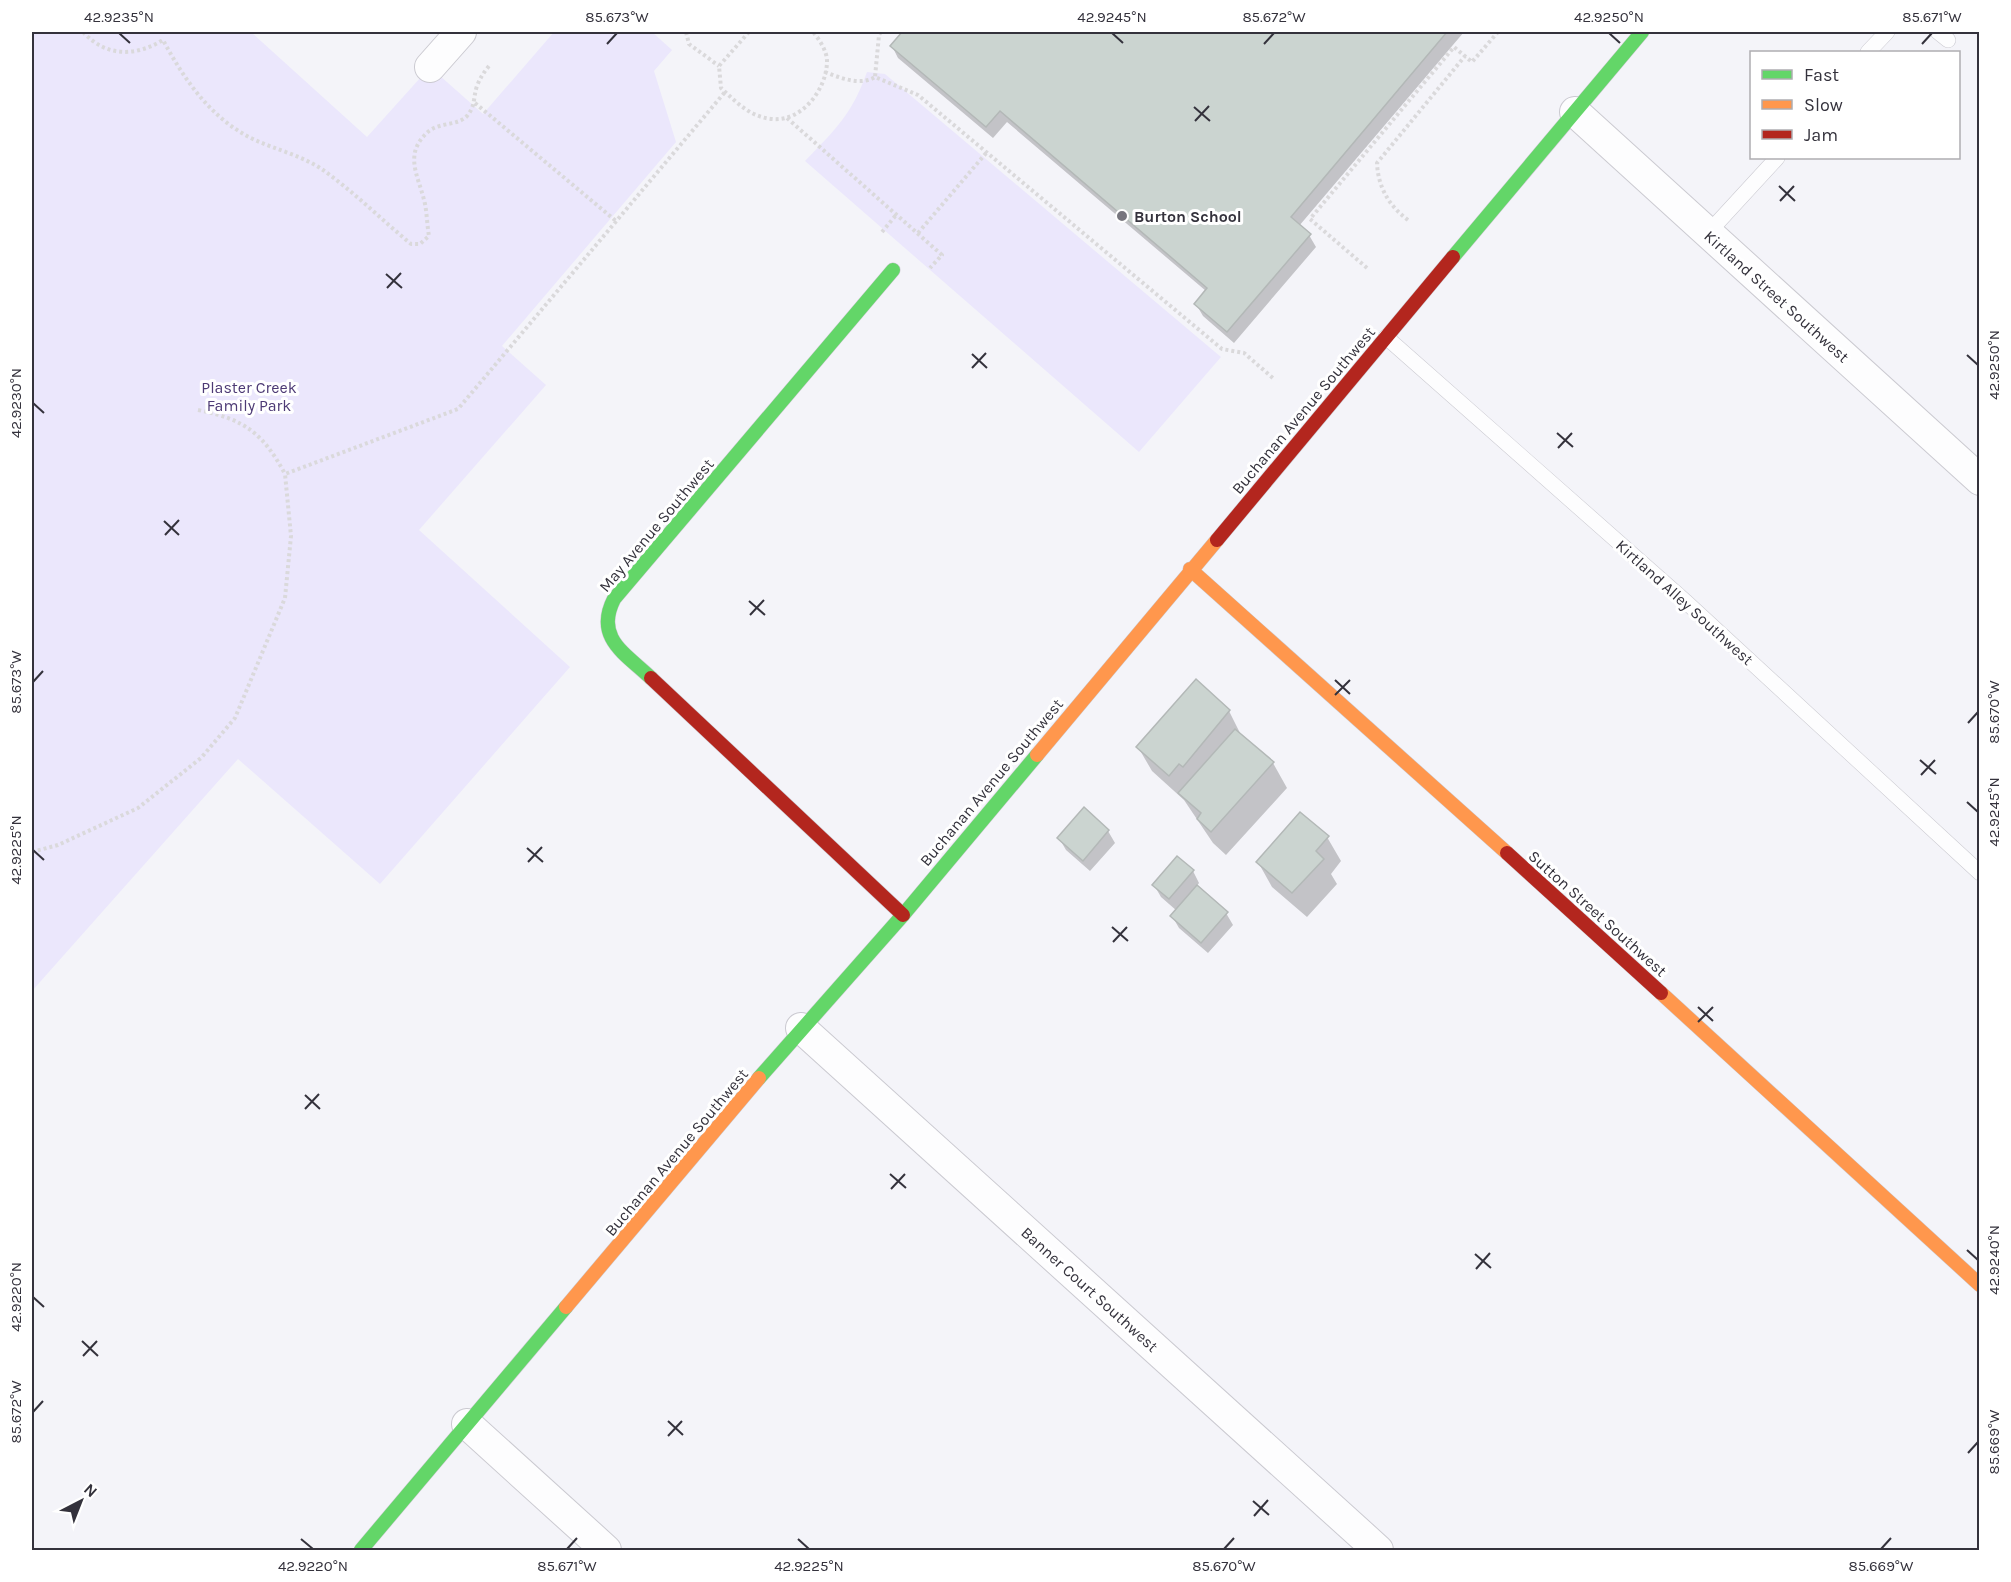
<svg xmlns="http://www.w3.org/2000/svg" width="2011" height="1582" viewBox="0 0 2011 1582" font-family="Karla,sans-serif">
<rect width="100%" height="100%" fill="#f4f4f9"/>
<path fill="#ebe7fc" d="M32 32H251L367 137 430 67 483 114 554 32H652L672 50 654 71 676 142 502 346 546 385 419 530 570 667 380 884 238 759 32 991Z
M867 72 885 74 1221 357 1139 452 805 161C836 129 852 114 867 72Z"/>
<path fill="#0003" d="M904 32H1464L1299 226 1309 235 1316 247 1234 343 1203 316 1196 304 1206 291 1007 122 993 138 898 58 892 46Z
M1229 711 1242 737 1273 763 1287 788 1226 855 1213 843 1184 800 1152 771 1138 747Z
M1108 831 1115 843 1090 871 1066 850 1059 838Z
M1327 837 1341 861 1331 874 1337 884 1307 917 1272 887 1258 862Z
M1193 871 1199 883 1196 887 1226 913 1233 925 1208 953 1179 928 1172 916 1177 911 1161 897 1154 885Z"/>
<path fill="#cbd4d0" stroke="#b3b8b7" stroke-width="1.5" d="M902 32H1447L1291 217 1311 234 1227 332 1194 304 1207 288 1000 111 986 127 890 46Z
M1196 679 1230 710 1183 767 1179 764 1169 776 1136 747Z
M1235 729 1274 762 1211 832 1197 819 1201 813 1178 793Z
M1084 807 1109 830 1083 861 1057 838Z
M1300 812 1329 836 1316 851 1324 859 1292 893 1256 862Z
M1177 856 1194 870 1169 899 1152 885Z
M1197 885 1228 912 1201 943 1170 916Z"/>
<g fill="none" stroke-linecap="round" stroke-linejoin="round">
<defs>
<path id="lane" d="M1938 32 1948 40
M1868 52 1887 32
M1708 233 1777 158
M1386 337 1685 601 1980 873"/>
<path id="street" d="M430 67 461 32
M1575 112 1980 480
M801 1028 1378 1550
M467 1424 606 1550"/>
<path id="fast" d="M1453 257 1642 32
M651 678C626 654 594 638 614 599L893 270
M759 1078 903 915 1037 755
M361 1550 566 1307"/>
<path id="slow" d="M1190 569 1507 853
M1037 755 1217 540
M1661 993 1980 1285
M566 1307 759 1078"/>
<path id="jam" d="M1217 540 1453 257
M651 678 903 915
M1507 853 1661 993"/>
</defs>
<use href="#lane" stroke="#cbcad1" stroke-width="16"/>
<use href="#street" stroke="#cbcad1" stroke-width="32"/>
<use href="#fast" stroke="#cbcad1" stroke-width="15"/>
<use href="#slow" stroke="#cbcad1" stroke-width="15"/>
<use href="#jam" stroke="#cbcad1" stroke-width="15"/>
<path stroke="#dad9db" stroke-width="4" stroke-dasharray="3 3" stroke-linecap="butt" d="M83 32C106 57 135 57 163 40 185 81 212 120 255 140 277 150 303 156 323 170 354 192 382 220 411 244H420L429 236C427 225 427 214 425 204 419 176 402 154 429 131 441 122 457 126 467 116 476 105 473 97 477 86 480 78 484 72 489 66
M686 32 689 44 719 66
M749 32 719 66 721 88C736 102 750 117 772 119 802 122 827 89 827 61 827 51 819 39 813 32
M881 32 879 35 875 77 918 95 1222 349 1244 353 1274 379
M825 72C840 78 861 86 875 77
M475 103 616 221
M787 118 942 255 930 268
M1408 220C1389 206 1378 187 1377 163L1465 56
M882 232 896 215
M918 233 987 152
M1367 268 1310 219 1454 47 1472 62 1498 32
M198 410C244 419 263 433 285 474
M32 852 58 845 138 808 201 758 235 718 285 598 291 536 285 474 458 409 725 92"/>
<use href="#lane" stroke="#fdfdfe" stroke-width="15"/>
<use href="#street" stroke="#fdfdfe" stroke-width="30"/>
<use href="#fast" stroke="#63d668" stroke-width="14"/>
<use href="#slow" stroke="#ff974d" stroke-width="14"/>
<use href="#jam" stroke="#b3261e" stroke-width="14"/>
</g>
<path fill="none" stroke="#34323c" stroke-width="2" d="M119 33 130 43M1112 33 1123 43M1609 33 1620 43M607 44 617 33M1264 44 1274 33M1922 44 1932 33M1194 107 1210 121M1195 121 1209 106M1779 186 1795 201M1780 201 1794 186M386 274 402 288M387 288 401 273M972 354 987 368M1967 355 1978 365M972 368 986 353M33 403 44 413M1557 433 1573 447M1558 448 1572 433M164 521 179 535M165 535 179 520M749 601 765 615M750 615 764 600M1335 680 1350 694M33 682 43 671M1335 695 1350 680M1968 723 1978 712M1920 760 1936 774M1921 775 1935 760M1967 802 1978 812M527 848 543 862M33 850 44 860M528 862 542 847M1112 927 1128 941M1113 942 1127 927M1698 1007 1713 1021M1698 1022 1713 1007M305 1095 320 1109M305 1109 319 1094M890 1174 906 1188M891 1189 905 1174M1967 1250 1978 1260M1475 1254 1491 1268M1476 1269 1490 1253M33 1297 44 1307M82 1341 98 1356M83 1356 97 1341M33 1412 43 1401M668 1421 683 1435M668 1436 682 1421M1968 1453 1978 1442M1253 1501 1269 1515M1254 1516 1268 1500M301 1539 313 1549M798 1539 809 1549M567 1549 577 1538M1224 1549 1234 1538M1881 1549 1891 1538"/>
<circle fill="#77767e" stroke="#fff" stroke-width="2" cx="1122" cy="216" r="6"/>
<g text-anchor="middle" stroke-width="6" stroke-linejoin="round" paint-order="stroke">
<g font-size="16" font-weight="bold" fill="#34323c" stroke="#fff" text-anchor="start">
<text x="1134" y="222">Burton School</text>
</g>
<g font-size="16" fill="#34323c" stroke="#fff">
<text transform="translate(1777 296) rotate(42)" y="6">Kirtland Street Southwest</text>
<text transform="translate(1303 410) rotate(-50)" y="6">Buchanan Avenue Southwest</text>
<text transform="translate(656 525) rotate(-50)" y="6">May Avenue Southwest</text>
<text transform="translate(1685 602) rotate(42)" y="6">Kirtland Alley Southwest</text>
<text transform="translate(991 782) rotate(-50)" y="6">Buchanan Avenue Southwest</text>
<text transform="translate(1598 913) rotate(42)" y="6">Sutton Street Southwest</text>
<text transform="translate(676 1152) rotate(-50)" y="6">Buchanan Avenue Southwest</text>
<text transform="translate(1090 1289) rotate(42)" y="6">Banner Court Southwest</text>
</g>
<g font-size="16" fill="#4d3a75" stroke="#fff">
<text x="249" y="393">Plaster Creek<tspan x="249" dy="18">Family Park</tspan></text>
</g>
</g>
<rect width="2011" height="1582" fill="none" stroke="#ffffff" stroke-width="66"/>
<rect x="1750" y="51" width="210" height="108" fill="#ffffff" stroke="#aeadb1" stroke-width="1.5"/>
<rect x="1762" y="70" width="30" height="9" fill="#63d668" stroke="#aeadb1" stroke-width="1.5"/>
<text x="1804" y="81" font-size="18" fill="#34323c">Fast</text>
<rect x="1762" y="100" width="30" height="9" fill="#ff974d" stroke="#aeadb1" stroke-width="1.5"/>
<text x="1804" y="111" font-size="18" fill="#34323c">Slow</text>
<rect x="1762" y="130" width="30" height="9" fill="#b3261e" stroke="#aeadb1" stroke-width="1.5"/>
<text x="1804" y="141" font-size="18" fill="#34323c">Jam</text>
<g transform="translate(81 1501) rotate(42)" stroke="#ffffff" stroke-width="4.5" paint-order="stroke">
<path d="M0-4.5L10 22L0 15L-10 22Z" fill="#34323c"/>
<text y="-9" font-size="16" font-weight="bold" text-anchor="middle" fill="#34323c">N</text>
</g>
<rect x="33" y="33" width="1945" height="1516" fill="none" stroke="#34323c" stroke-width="2"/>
<g font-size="15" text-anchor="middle" fill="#34323c">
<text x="119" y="22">42.9235°N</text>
<text x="617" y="22">85.673°W</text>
<text x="1112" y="22">42.9245°N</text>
<text x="1274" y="22">85.672°W</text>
<text x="1609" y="22">42.9250°N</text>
<text x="1932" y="22">85.671°W</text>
<text transform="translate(1994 365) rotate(-90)" y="5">42.9250°N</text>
<text transform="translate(16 403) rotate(-90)" y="5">42.9230°N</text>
<text transform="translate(16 682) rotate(-90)" y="5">85.673°W</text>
<text transform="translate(1994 712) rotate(-90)" y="5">85.670°W</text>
<text transform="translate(1994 812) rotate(-90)" y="5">42.9245°N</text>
<text transform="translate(16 850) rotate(-90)" y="5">42.9225°N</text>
<text transform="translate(1994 1260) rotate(-90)" y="5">42.9240°N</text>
<text transform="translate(16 1297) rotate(-90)" y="5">42.9220°N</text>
<text transform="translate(16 1412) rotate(-90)" y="5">85.672°W</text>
<text transform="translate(1994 1442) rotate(-90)" y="5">85.669°W</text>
<text x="313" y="1571">42.9220°N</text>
<text x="567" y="1571">85.671°W</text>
<text x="809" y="1571">42.9225°N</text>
<text x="1224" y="1571">85.670°W</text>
<text x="1881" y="1571">85.669°W</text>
</g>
</svg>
